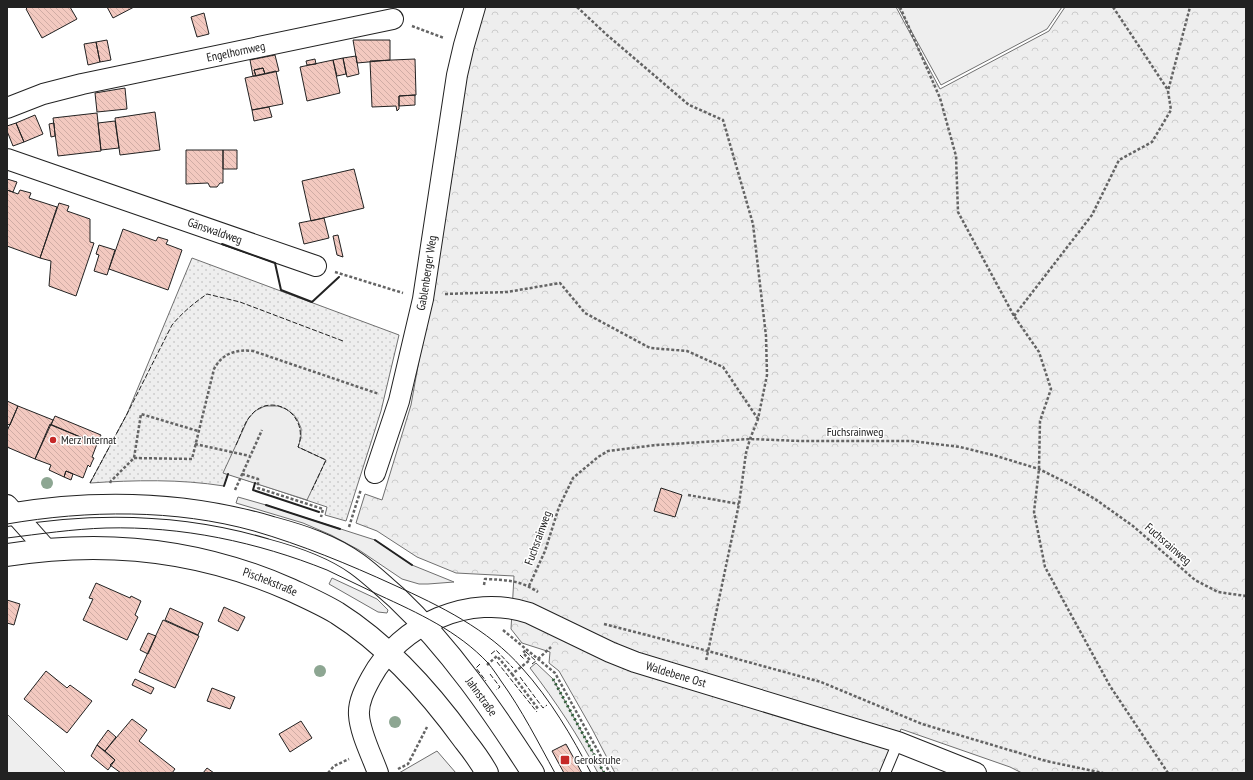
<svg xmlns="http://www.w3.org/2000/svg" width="1253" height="780" viewBox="0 0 1253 780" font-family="'PT Sans Narrow',sans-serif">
<defs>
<pattern id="forest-crowns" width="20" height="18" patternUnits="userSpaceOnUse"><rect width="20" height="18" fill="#eee"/><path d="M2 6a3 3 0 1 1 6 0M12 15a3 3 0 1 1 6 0" fill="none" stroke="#ccc"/></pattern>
<pattern id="park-dots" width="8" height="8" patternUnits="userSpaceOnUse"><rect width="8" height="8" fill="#eee"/><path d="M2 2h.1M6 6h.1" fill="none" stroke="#ccc" stroke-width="1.8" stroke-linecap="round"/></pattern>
<pattern id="building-back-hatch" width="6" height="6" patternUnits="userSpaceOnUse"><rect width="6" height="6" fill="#f3c9c0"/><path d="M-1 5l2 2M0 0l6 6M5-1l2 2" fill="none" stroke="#d0aca5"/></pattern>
</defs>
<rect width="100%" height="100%" fill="#fff"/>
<path fill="#eee" stroke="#6f6f6f" d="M898 7H1062L1047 29 941 85Z
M238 497 266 505 375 540 412 565 454 582 428 584H419L402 579 359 550 331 535 303 523 236 503Z
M332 578 377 599 388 610 387 613 378 612 329 584Z
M536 663 553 679 604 773H598C578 735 556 702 530 668Z
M7 714 66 773H7Z"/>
<path fill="url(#forest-crowns)" stroke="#6f6f6f" d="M484 7H896L940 89 1049 31 1065 7H1246V773H1022L1010 767 901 729 882 773H615L592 729 559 671 549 663 550 652 522 643 511 629 514 576 456 573 417 557 377 531 356 523 365 494 382 500 411 405 451 182 471 44Z"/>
<path fill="url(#park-dots)" stroke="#6f6f6f" d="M192 258 399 335 381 411 346 521 325 515 327 507 228 474 224 486C180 479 135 480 90 483L127 414Z"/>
<path fill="#ededed" stroke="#6f6f6f" d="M265 406H278L286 409 293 414 297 419 301 428V438L298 447 326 460 307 500 223 473 248 419 255 411Z
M437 751 456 773H399Z"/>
<path fill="url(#building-back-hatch)" stroke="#222" d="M28 7H70L77 19 42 38 26 9Z
M107 7H134L113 18Z
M204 13 209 34 197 37 191 17Z
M107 40 111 60 100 62 96 42Z
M353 40H390V60L357 63Z
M96 42 100 62 88 65 84 44Z
M275 55 279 71 265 74 263 68 254 70 256 76H253L250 60Z
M356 56 359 74 347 77 343 58Z
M343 58 346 74 337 76 333 60Z
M315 59 316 64 307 65 306 61Z
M415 59 416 95 399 96V109L397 111 396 106 372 107 370 61Z
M333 60 340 93 307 101 300 67Z
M263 68 265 74 256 76 254 70Z
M276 71 283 104 252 110 245 78Z
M125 88 127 109 97 112 95 93Z
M415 95V105L399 106V96Z
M269 107 272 117 254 121 252 110Z
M155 112 160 150 120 155 115 118Z
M97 113 101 151 58 156 53 118Z
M35 115 43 134 24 142 16 123Z
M115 121 119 148 101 150 98 123Z
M16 123 24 142 13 146 7 131V126Z
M54 123 55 136 51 137 49 124Z
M186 150H223V183H220L217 187H210L208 183 186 184Z
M223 150H237V169H223Z
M354 169 364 208 311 221 302 181Z
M7 179 17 182 13 192 7 190Z
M7 190 18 194 20 190 31 193 29 198 57 207 40 258 7 246Z
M59 203 69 206 67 211 90 219V242L94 243 76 296 49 286 51 261 40 258Z
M324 218 329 238 304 244 299 223Z
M123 229 156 241 158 237 168 240 166 244 182 250 168 290 109 269Z
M338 235 343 257 337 255 333 236Z
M99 245 115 250 107 275 94 271 99 255 96 254Z
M7 401 18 406 10 425 7 424Z
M18 406 53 420 35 459 7 447V431Z
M55 416 101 435 97 444 51 425Z
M50 424 97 444 92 457 94 458 92 462 90 467 88 465 83 478 66 471 64 477 49 470 51 465 35 459Z
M66 471 73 474 71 480 64 477Z
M661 488 682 495 675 517 654 511Z
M96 583 130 598 131 596 141 601 135 615 138 617 127 640 83 620 93 599 89 598Z
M7 600 20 604 14 625 7 623Z
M224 607 245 617 238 631 218 621Z
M170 608 203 623 198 635 165 620Z
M163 620 199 636 175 688 139 672Z
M148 633 156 636 148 654 140 650Z
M46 671 67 688 70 685 92 701 67 733 24 699Z
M135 679 154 688 151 694 132 685Z
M212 688 235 697 230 709 207 701Z
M132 719 147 730 139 741 175 769 172 773H121L110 765 115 760 105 751Z
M301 721 312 738 290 752 279 734Z
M108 730 116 737 105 751 97 745Z
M566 744 582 773H564L552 751Z
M97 745 115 760 108 770 91 756Z
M207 768 214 773H203Z"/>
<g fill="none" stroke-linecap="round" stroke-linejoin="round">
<defs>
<path id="service" d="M885 773 898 742"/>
<g id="minor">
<path id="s1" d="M7 108 43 94 82 84 393 19"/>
<path id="s2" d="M7 159 316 266"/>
<path id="s3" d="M375 473 399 401 423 299 457 75 464 45 475 7"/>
<path d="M7 505 47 550"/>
<path id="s4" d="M378 773C372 756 360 733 359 715 358 702 365 689 371 678 400 624 470 593 529 613L610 652 635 662 898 742 976 773"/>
</g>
<g id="secondary">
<path id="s5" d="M7 515C97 500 185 502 272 528 302 536 332 546 357 564 371 574 383 586 396 597 450 648 493 711 533 773"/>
<path id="s6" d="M7 555C106 539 199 549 291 590 306 597 322 604 337 613 386 644 431 694 465 741 473 751 481 762 487 773"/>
</g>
</defs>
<use href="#service" stroke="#222" stroke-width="12"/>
<use href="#minor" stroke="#222" stroke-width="22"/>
<use href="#secondary" stroke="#222" stroke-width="24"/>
<path stroke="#646464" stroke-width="2.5" stroke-dasharray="3 2" stroke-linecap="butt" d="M577 7 607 35 689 105 723 120 753 224 766 336 767 375 758 419 750 439 746 453 739 504 706 661
M900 7 940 98 956 156 958 212 1014 316 1039 352 1051 389 1040 421 1039 469 1034 512 1045 567 1110 686 1168 773
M1113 7 1168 90
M412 26 444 38
M335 272 403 293
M445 294 507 292 560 283 585 313 650 348 687 351 723 367 758 419
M1014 316 1092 215 1119 160 1152 142 1171 110 1168 91 1190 7
M195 444 250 456
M134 458 192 459 214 369C222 354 235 349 253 351L379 394
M242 474 258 479V488L323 509 321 517
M110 483 111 481 134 458 141 414 198 431
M235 490 262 430
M688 495 739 504
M349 527 361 489
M484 585 485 579C506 580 520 580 538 592
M529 586 545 551 559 507 573 478 598 457 608 451 656 445 750 439 800 441H912L960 447 993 455 1039 469 1071 485 1095 499 1133 526 1195 580 1218 592 1246 596
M604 624 708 651 821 682 922 724 1046 761 1103 773
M503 630 555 673 610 773
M538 659 551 647
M487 665 497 656 512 674 530 660 523 653 526 650
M512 674 539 710
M398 769 408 764 427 727
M328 773 334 766 349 759"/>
<use href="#service" stroke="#fff" stroke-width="10"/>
<use href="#minor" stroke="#fff" stroke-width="20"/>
<use href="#secondary" stroke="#fff" stroke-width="22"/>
<path stroke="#222" stroke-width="1" d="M7 524C88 510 175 509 254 531 302 545 348 564 394 585 440 606 488 629 522 668 550 699 572 736 591 773
M7 538C40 534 73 529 106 528 182 526 257 542 327 570 344 578 362 587 379 595 418 613 458 631 488 663 493 669 497 675 501 681 522 710 538 742 555 773"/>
<path stroke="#2f5e38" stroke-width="3" stroke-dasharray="2 3" stroke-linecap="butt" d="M553 679 604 773"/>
<path stroke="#222" stroke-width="1" stroke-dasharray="5 2" stroke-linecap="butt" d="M236 445C241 435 244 422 252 414 274 391 310 416 298 447L326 460 312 490
M90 483 127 414 172 325C183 312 194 303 207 294L240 302 343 341
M526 652 536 661 532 664
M491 654 496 650 513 668
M520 655 525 660
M497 662 537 712
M480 664 476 668 486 681
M490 674 500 687 496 690
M520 677 543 708 547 705"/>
<path stroke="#222" stroke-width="2" d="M222 244 275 263 281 290 312 302 339 277
M255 483 253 490 319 512
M224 486 228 474
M266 505 340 529
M375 540 412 565"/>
</g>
<g fill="#8da692">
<circle cx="47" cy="483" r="6"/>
<circle cx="320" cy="671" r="6"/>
<circle cx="395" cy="722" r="6"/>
</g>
<g fill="#c62828" stroke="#fff" stroke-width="1.5">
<circle cx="53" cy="440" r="4"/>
<rect x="560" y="755" width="10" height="10" rx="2"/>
</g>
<g text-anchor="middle" stroke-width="3" stroke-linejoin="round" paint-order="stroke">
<g font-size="12" fill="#222" stroke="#fff">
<text dy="4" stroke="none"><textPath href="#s1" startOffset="236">Engelhornweg</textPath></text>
<text dy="4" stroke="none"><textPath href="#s2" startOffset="220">Gänswaldweg</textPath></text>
<text dy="4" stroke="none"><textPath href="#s3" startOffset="207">Gablenberger Weg</textPath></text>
<text x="855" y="436">Fuchsrainweg</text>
<text transform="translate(538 538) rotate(-70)" y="4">Fuchsrainweg</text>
<text transform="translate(1168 544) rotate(41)" y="4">Fuchsrainweg</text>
<text dy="4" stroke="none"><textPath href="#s6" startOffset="268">Pischekstraße</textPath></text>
<text dy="4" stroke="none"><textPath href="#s4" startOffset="445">Waldebene Ost</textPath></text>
<text dy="4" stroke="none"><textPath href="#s5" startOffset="543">Jahnstraße</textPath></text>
</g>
<g font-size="12" fill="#222" stroke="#fff" text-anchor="start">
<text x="61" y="444">Merz Internat</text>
<text x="574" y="764">Geroksruhe</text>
</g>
</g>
<rect width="1253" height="780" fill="none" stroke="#222222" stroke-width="16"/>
</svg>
